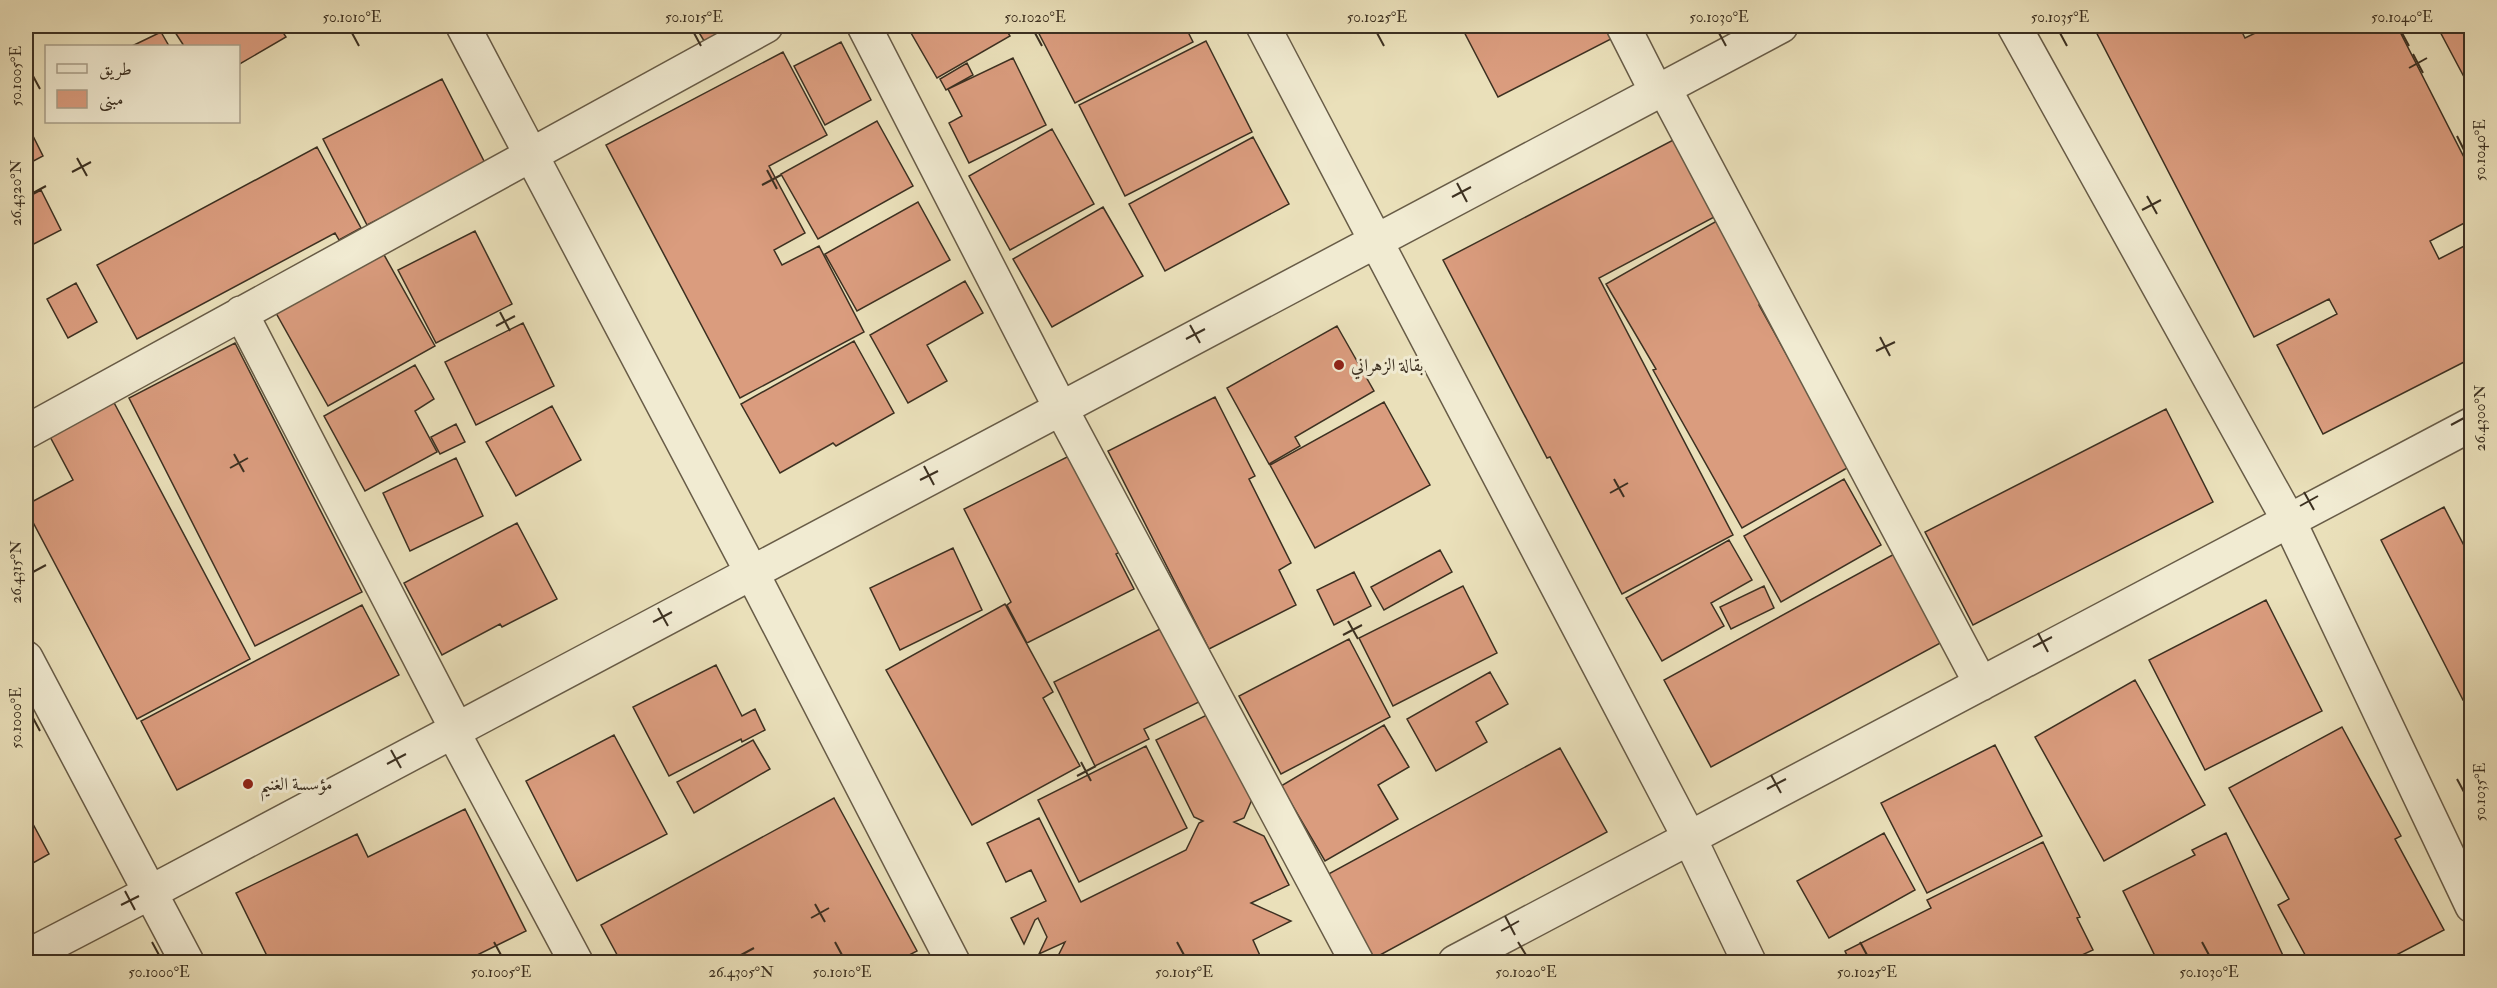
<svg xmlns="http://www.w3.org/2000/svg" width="2497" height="988" viewBox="0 0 2497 988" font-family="'IM FELL Double Pica',Amiri,serif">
<rect width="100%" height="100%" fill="#eae0ba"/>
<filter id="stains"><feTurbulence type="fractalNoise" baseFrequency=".00333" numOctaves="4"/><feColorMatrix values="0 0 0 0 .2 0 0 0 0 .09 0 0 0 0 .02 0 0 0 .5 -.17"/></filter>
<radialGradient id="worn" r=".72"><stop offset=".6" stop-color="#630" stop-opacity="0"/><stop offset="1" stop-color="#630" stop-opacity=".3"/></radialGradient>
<path fill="#da9c7e" stroke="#3c3021" stroke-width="1.5" d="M171 26H279L286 37 238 65V46H184Z
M695 26H763L712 54Z
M907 26H1004L1010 36 937 78Z
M1035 26H1185L1193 42 1075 103Z
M1461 26H1604L1611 39 1498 97Z
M2093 26H2239L2245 38 2266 28 2265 26H2397L2472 173V219L2430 241 2439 259 2472 242V358L2323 434 2277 345 2337 314 2329 299 2254 337Z
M2437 26H2472V92Z
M161 32 169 46H132Z
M1206 41 1252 132 1125 196 1079 105Z
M841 42 871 100 825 125 794 66Z
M783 52 827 135 769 166 805 233 774 250 782 265 819 246 864 332 740 398 606 145Z
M1013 58 1046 125 969 163 949 123 962 116 948 89Z
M967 63 973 75 946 90 940 79Z
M442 79 486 165 367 225 323 139Z
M877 121 913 186 818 239 781 174Z
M26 122 43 156 26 165Z
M1052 129 1094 204 1010 250 969 176Z
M1253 137 1289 204 1165 271 1129 204Z
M1679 137 1720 214 1599 278 1733 535 1622 594 1550 457 1547 458 1443 260Z
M317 147 361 228 339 240 335 233 137 339 97 265Z
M41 190 61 230 26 248V198Z
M918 202 950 260 857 311 825 254Z
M1103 207 1143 276 1052 327 1013 259Z
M1722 218 1769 299 1759 305 1849 467 1742 528 1653 370 1656 369 1606 284Z
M475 231 512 304 436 343 398 270Z
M383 253 435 346 328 406 276 313Z
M965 281 983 313 927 345 947 381 908 403 870 335Z
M76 283 97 322 68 338 47 299Z
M523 323 554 386 476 425 445 362Z
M1337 326 1374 391 1295 437 1300 446 1269 464 1227 388Z
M854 341 894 413 836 446 833 443 780 473 741 404Z
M235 343 362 592 255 646 129 398Z
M415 365 434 399 415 411 437 452 365 491 324 416Z
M111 397 250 659 137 719 26 509V505L73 480 47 431Z
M1215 397 1255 476 1249 479 1291 563 1279 570 1296 605 1209 649 1108 451Z
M1384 402 1430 485 1315 548 1270 465Z
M552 406 581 460 516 496 486 442Z
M2166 409 2213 502 1973 625 1925 532Z
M456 424 465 442 440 454 431 437Z
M1075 453 1124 550 1116 554 1134 589 1027 643 1007 605 1011 602 964 509Z
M456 458 483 516 410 551 383 493Z
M1844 479 1881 545 1781 602 1744 536Z
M2444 507 2472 561V695L2463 700 2381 540Z
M517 523 557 599 502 627 500 624 442 655 404 583Z
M1729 540 1752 580 1711 603 1724 626 1662 661 1626 598Z
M953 548 982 610 900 650 870 588Z
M1440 550 1452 572 1384 610 1371 587Z
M1898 552 1946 640 1711 767 1664 680Z
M1354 572 1371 606 1334 625 1317 590Z
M1463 586 1497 653 1393 706 1359 638Z
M1764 586 1774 608 1731 629 1720 607Z
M2266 600 2322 711 2205 770 2149 660Z
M1005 604 1053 692 1043 698 1080 766 972 825 886 670Z
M362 605 399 675 177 790 141 721Z
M1170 624 1207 698 1144 729 1149 739 1095 766 1054 682Z
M1349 639 1390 717 1281 774 1239 696Z
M716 665 742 716 755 709 765 730 742 742 741 739 669 776 633 707Z
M1490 672 1508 704 1476 722 1487 742 1436 771 1407 719Z
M2135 680 2205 805 2104 861 2035 737Z
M1219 709 1257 788 1244 818 1234 822 1264 836 1289 885 1251 903 1291 921 1253 940 1262 960 1261 962H1055L1065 942 1039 954 1047 937 1038 918 1035 920 1024 944 1011 918 1046 901 1031 870 1006 882 987 843 1039 818 1081 902 1186 850 1199 823 1203 821 1194 817 1156 740Z
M1384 725 1409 767 1378 785 1398 819 1325 861 1281 786Z
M2342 727 2401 836 2395 839 2444 930 2383 962H2309L2278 905 2289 899 2229 788Z
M614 735 667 834 577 881 526 781Z
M753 740 770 769 694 813 677 782Z
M1995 745 2042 836 1927 893 1881 803Z
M1146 746 1187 828 1079 882 1038 800Z
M1560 748 1607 832 1369 961 1323 877Z
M834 798 917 951 896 962H621L601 925Z
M465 809 526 931 463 962H270L236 893 357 834 368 857Z
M26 811 49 854 26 867Z
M1884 833 1915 890 1829 938 1797 881Z
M2226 833 2286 962H2158L2123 891 2195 855 2192 850Z
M2043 842 2080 917 2077 918 2093 950 2067 962H1850L1845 951 1931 908 1927 900Z"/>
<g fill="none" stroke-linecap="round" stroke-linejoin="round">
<defs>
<path id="minor" d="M463 26 752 573 953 962
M864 26 1060 407 1357 962
M1263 26 1690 839 1749 962
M1623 26 1657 93
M2014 26 2289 521 2472 906
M1664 88 1981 684
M241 313 457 730
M26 432 766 26
M26 658 187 962
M453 732 576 962
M26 957 149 893 1781 26
M1455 962 2472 424"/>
</defs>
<use href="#minor" stroke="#685c47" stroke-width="36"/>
<use href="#minor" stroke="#f1ebd2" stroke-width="33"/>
</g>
<path fill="none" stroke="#3c3021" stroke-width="2" d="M352 33 359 46M694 33 701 46M1035 33 1042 46M1377 33 1384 46M1719 33 1726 46M2060 33 2067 46M2402 33 2409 46M2413 54 2423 73M2409 68 2427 58M33 76 40 89M2457 136 2464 150M77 158 87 176M767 170 777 189M72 172 91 162M1457 183 1467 202M762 185 781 175M33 193 46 186M2147 196 2157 214M1452 197 1471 187M2142 210 2161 200M500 312 510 331M1190 325 1200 343M496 326 515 316M1880 337 1890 356M1186 339 1205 329M1876 351 1895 342M2451 425 2464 418M234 454 244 472M924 466 934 485M230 468 248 458M1614 479 1624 497M920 480 938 471M2304 492 2314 510M1610 493 1628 483M2300 506 2318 496M33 572 46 565M658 608 668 626M1348 621 1358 639M653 622 672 612M2038 633 2048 652M1343 635 1362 625M2033 647 2052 637M33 718 40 731M391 750 401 768M1081 762 1091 781M387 764 406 754M1771 775 1781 793M1077 776 1096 766M2457 779 2464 792M1767 789 1786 779M125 891 135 910M815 904 825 922M121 905 139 896M1505 916 1515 935M811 918 829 908M1501 931 1519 921M152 942 159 955M494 942 501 955M835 942 842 955M1177 942 1184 955M1518 942 1526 955M1860 942 1867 955M2202 942 2209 955M741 955 754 948"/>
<g fill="#8f2418" stroke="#f1ebd2" stroke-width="2">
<circle cx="1339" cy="365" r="6"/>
<circle cx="248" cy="784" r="6"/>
</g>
<g text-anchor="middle" stroke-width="6" stroke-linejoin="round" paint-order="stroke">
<g font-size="18" fill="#3c3021" stroke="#f1ebd2" text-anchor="start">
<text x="1351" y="371">بقالة الزهراني</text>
<text x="260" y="790">مؤسسة الغنيم</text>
</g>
</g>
<rect width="2497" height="988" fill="none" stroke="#eae0ba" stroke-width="66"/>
<rect x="45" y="45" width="195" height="78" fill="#f1ebd2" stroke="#a9a08b" stroke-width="1.5"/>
<rect x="57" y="64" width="30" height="9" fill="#f1ebd2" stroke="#a9a08b" stroke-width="1.5"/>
<text x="99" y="75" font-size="18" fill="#3c3021">طريق</text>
<rect x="57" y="90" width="30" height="18" fill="#da9c7e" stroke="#a9a08b" stroke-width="1.5"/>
<text x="99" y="105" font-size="18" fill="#3c3021">مبنى</text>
<rect x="33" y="33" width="2431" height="922" fill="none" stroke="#3c3021" stroke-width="2"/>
<g font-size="15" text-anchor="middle" fill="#3c3021">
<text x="352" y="22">50.1010°E</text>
<text x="694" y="22">50.1015°E</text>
<text x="1035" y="22">50.1020°E</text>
<text x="1377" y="22">50.1025°E</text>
<text x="1719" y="22">50.1030°E</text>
<text x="2060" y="22">50.1035°E</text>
<text x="2402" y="22">50.1040°E</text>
<text transform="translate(16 76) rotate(-90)" y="5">50.1005°E</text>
<text transform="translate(2480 150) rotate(-90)" y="5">50.1040°E</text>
<text transform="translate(16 193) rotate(-90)" y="5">26.4320°N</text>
<text transform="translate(2480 418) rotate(-90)" y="5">26.4300°N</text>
<text transform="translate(16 572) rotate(-90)" y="5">26.4315°N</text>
<text transform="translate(16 718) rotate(-90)" y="5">50.1000°E</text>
<text transform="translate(2480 792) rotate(-90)" y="5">50.1035°E</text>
<text x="159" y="977">50.1000°E</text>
<text x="501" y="977">50.1005°E</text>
<text x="741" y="977">26.4305°N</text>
<text x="842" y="977">50.1010°E</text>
<text x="1184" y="977">50.1015°E</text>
<text x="1526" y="977">50.1020°E</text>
<text x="1867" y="977">50.1025°E</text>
<text x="2209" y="977">50.1030°E</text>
</g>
<rect width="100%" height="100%" filter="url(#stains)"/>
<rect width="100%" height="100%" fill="url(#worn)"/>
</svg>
